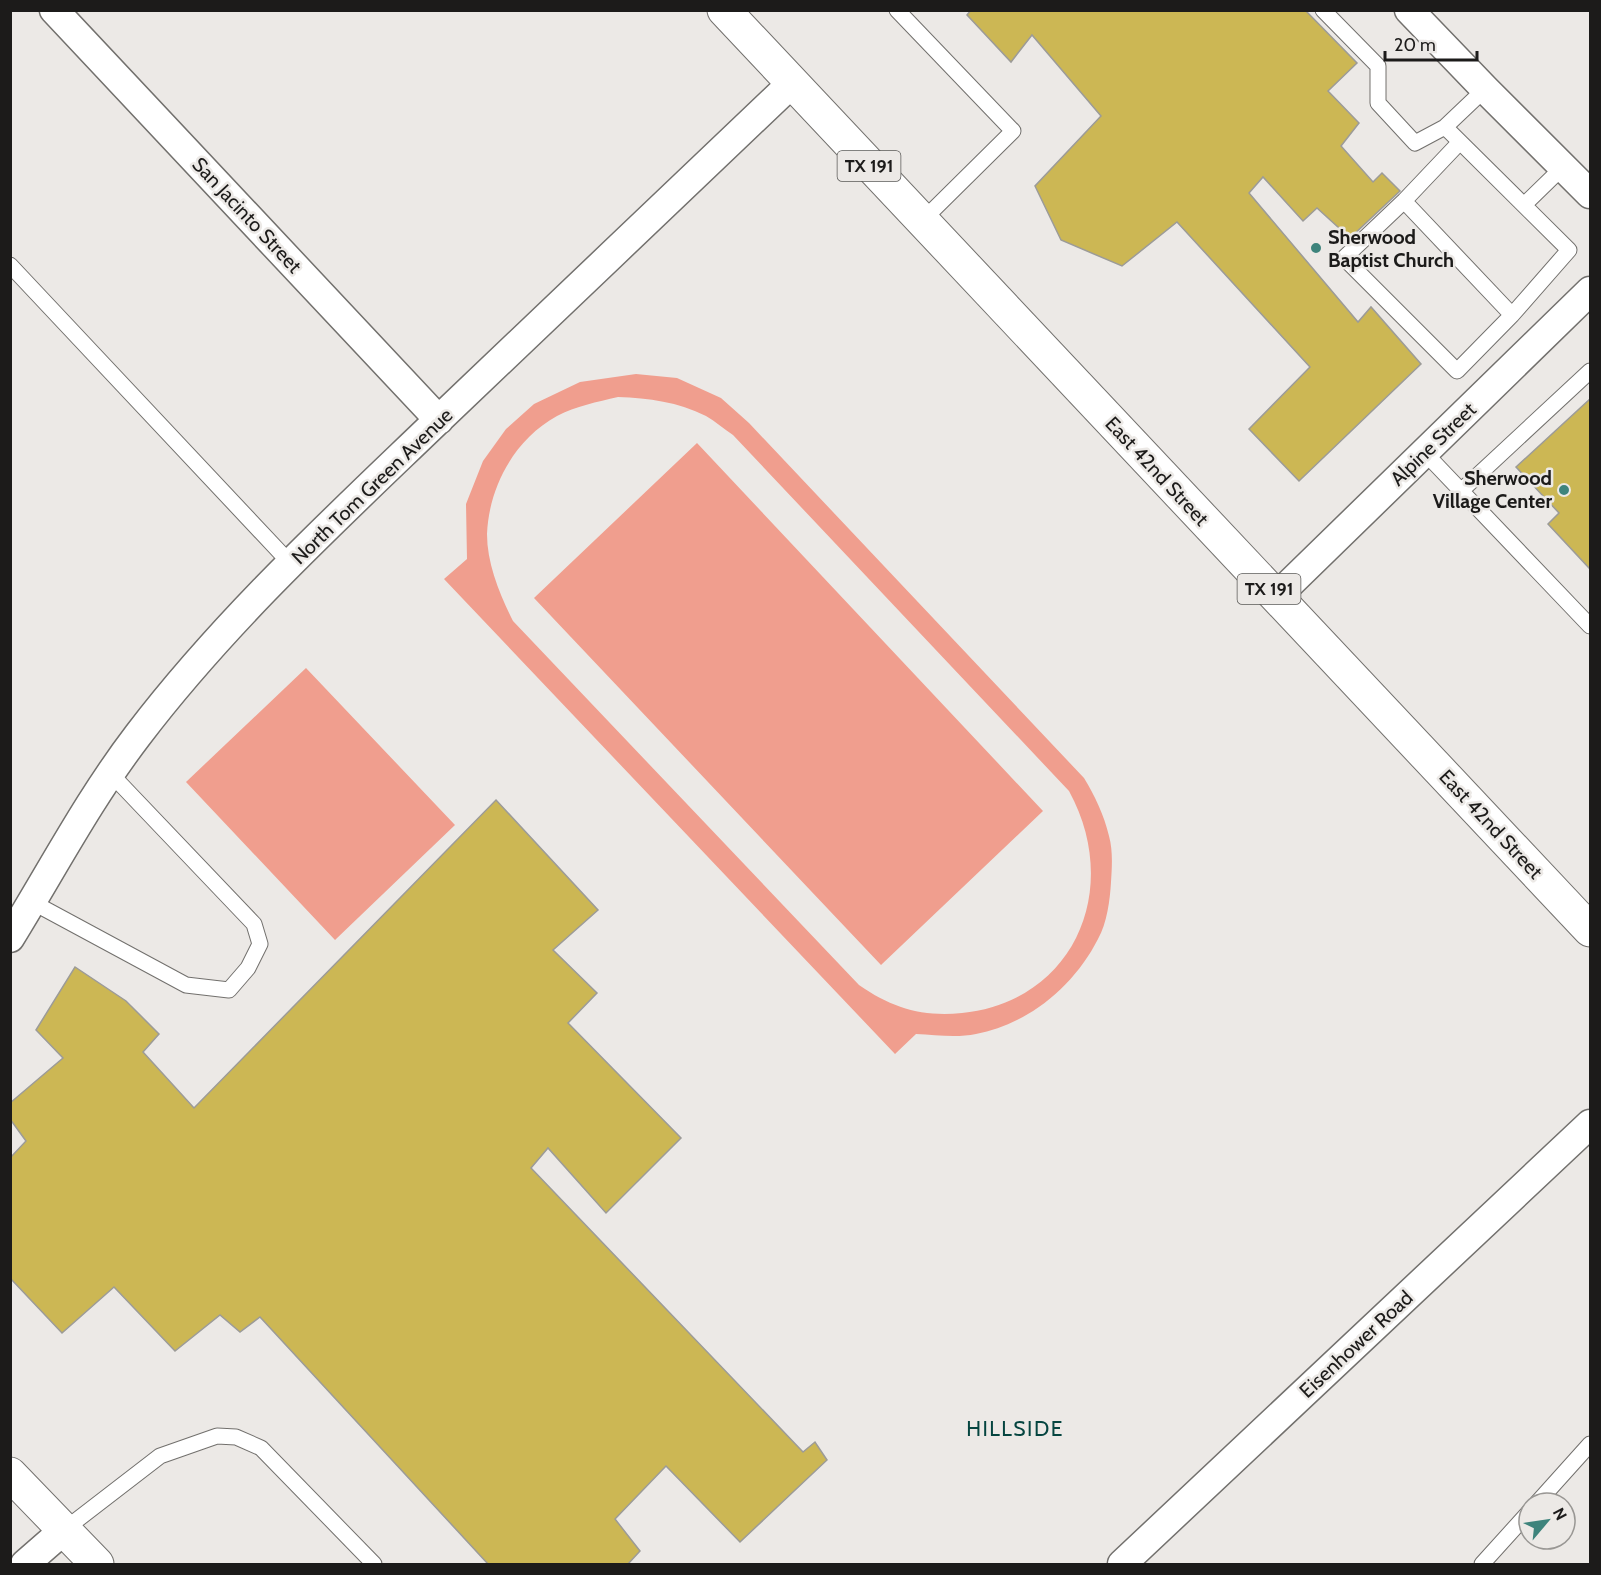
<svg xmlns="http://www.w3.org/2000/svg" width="1601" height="1575" viewBox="0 0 1601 1575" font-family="Cabin,sans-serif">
<rect width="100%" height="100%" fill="#ece9e6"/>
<path fill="#f09e8e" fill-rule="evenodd" d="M636 374 677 378 721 398 749 423 1084 778C1095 796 1104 815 1109 836 1113 850 1112 867 1111 882 1110 900 1107 923 1098 939 1074 986 1029 1024 976 1034 957 1038 936 1035 916 1034L895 1054 444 579 467 559 466 504 483 461 506 429 534 404 580 382ZM618 397C649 398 678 402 706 416 715 421 724 429 733 435L1069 791C1122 887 1076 1001 962 1013 922 1017 892 1008 859 985L513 621C500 595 487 564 487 534 489 486 515 439 557 416 576 406 597 402 618 397Z
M697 443 1043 811 881 965 534 598Z
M306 668 455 825 335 940 186 782Z"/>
<path fill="#ccb754" stroke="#9c9b98" stroke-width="1.5" d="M971 10H1305L1357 63 1328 91 1359 123 1341 146 1373 182 1382 173 1400 191 1350 238 1317 208 1303 221 1263 177 1249 193 1358 322 1371 307 1421 364 1299 481 1249 429 1310 367 1177 222 1122 266 1061 240 1035 186 1101 116 1032 35 1011 62 967 15Z
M1590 399V569L1548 524 1559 513 1516 467Z
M496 800 598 910 553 950 597 993 568 1023 681 1138 606 1213 548 1148 531 1168 803 1452 815 1442 827 1460 740 1542 666 1466 615 1519 640 1551 628 1564H488L260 1317 240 1332 220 1315 175 1351 114 1287 62 1333 10 1278V1158L26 1141 10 1119V1103L63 1058 36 1030 75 967 126 1001 159 1034 143 1052 194 1108Z"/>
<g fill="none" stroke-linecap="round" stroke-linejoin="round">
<defs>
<path id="lane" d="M897 10 1013 131 922 221
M1323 10 1378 66V103L1415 143 1445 127
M1459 143 1404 201 1344 258 1457 371 1512 315 1569 250 1445 127 1485 89
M1404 201 1512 315
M1524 205 1563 167
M10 265 291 564
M1425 453 1590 626
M1462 490 1590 371
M32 902 186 985 229 990 248 968 260 944 254 924 111 774
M1537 1503 1590 1444
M64 1530 160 1456 217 1436 236 1437 261 1448 374 1564
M1482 1564 1529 1512"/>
<path id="street" d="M54 10 439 420
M1409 10 1485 89 1590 194
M1276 597 1590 291
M10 938C52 870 89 799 138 735 224 622 330 524 432 426 552 312 672 197 792 83
M25 1564 64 1530
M1122 1564 1590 1124"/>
<path id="secondary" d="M10 1474 97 1564"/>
<path id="highway" d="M724 10 1590 930"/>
</defs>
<use href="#lane" stroke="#72706d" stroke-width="17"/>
<use href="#street" stroke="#72706d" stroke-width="31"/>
<use href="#secondary" stroke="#72706d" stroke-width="35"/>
<use href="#highway" stroke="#72706d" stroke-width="35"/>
<use href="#lane" stroke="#fff" stroke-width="15"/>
<use href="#street" stroke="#fff" stroke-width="28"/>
<use href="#secondary" stroke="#fff" stroke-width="33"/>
<use href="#highway" stroke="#fff" stroke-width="33"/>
</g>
<g fill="#3e847c" stroke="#ece9e6" stroke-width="2">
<circle cx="1316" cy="248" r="6"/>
<circle cx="1564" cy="490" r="6"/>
</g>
<g text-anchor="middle" stroke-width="5" stroke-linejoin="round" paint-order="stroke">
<g fill="#ece9e6" stroke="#5a5957" stroke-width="1.5">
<rect x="837.5" y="151" width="63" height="30" rx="4.5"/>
<rect x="1237.5" y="574" width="63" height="30" rx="4.5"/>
</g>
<g font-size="18" font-weight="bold" fill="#1c1b1a">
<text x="869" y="172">TX 191</text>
<text x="1269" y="595">TX 191</text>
</g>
<g font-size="20" fill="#1c1b1a" stroke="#ece9e6">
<text transform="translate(247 215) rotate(47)" y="7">San Jacinto Street</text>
<text transform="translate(1433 444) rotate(-44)" y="7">Alpine Street</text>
<text transform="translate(1157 471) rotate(47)" y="7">East 42nd Street</text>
<text transform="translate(372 486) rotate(-44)" y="7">North Tom Green Avenue</text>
<text transform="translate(1491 824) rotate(47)" y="7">East 42nd Street</text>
<text transform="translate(1356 1344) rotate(-43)" y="7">Eisenhower Road</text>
</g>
<g font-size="20" font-weight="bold" fill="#1c1b1a" stroke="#ece9e6" text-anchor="start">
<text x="1328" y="244">Sherwood<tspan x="1328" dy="23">Baptist Church</tspan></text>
<text x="1552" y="485" text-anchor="end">Sherwood<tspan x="1552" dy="23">Village Center</tspan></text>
</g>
<g font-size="21" letter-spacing="1.5" fill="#054540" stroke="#ece9e6">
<text x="1015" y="1436">HILLSIDE</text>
</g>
</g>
<rect width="1601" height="1575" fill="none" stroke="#1c1b1a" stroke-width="24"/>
<g transform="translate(1547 1521) rotate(61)"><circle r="28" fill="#ece9e6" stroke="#999794" stroke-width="1.5"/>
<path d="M0-4.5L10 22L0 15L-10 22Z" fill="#3e847c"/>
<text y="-9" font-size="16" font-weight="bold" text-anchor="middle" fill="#1c1b1a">N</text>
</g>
<path d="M1385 51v9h92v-9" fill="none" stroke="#1c1b1a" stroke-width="3"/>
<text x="1394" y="51" font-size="18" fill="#1c1b1a" stroke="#ece9e6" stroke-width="4.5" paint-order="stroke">20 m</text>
</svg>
